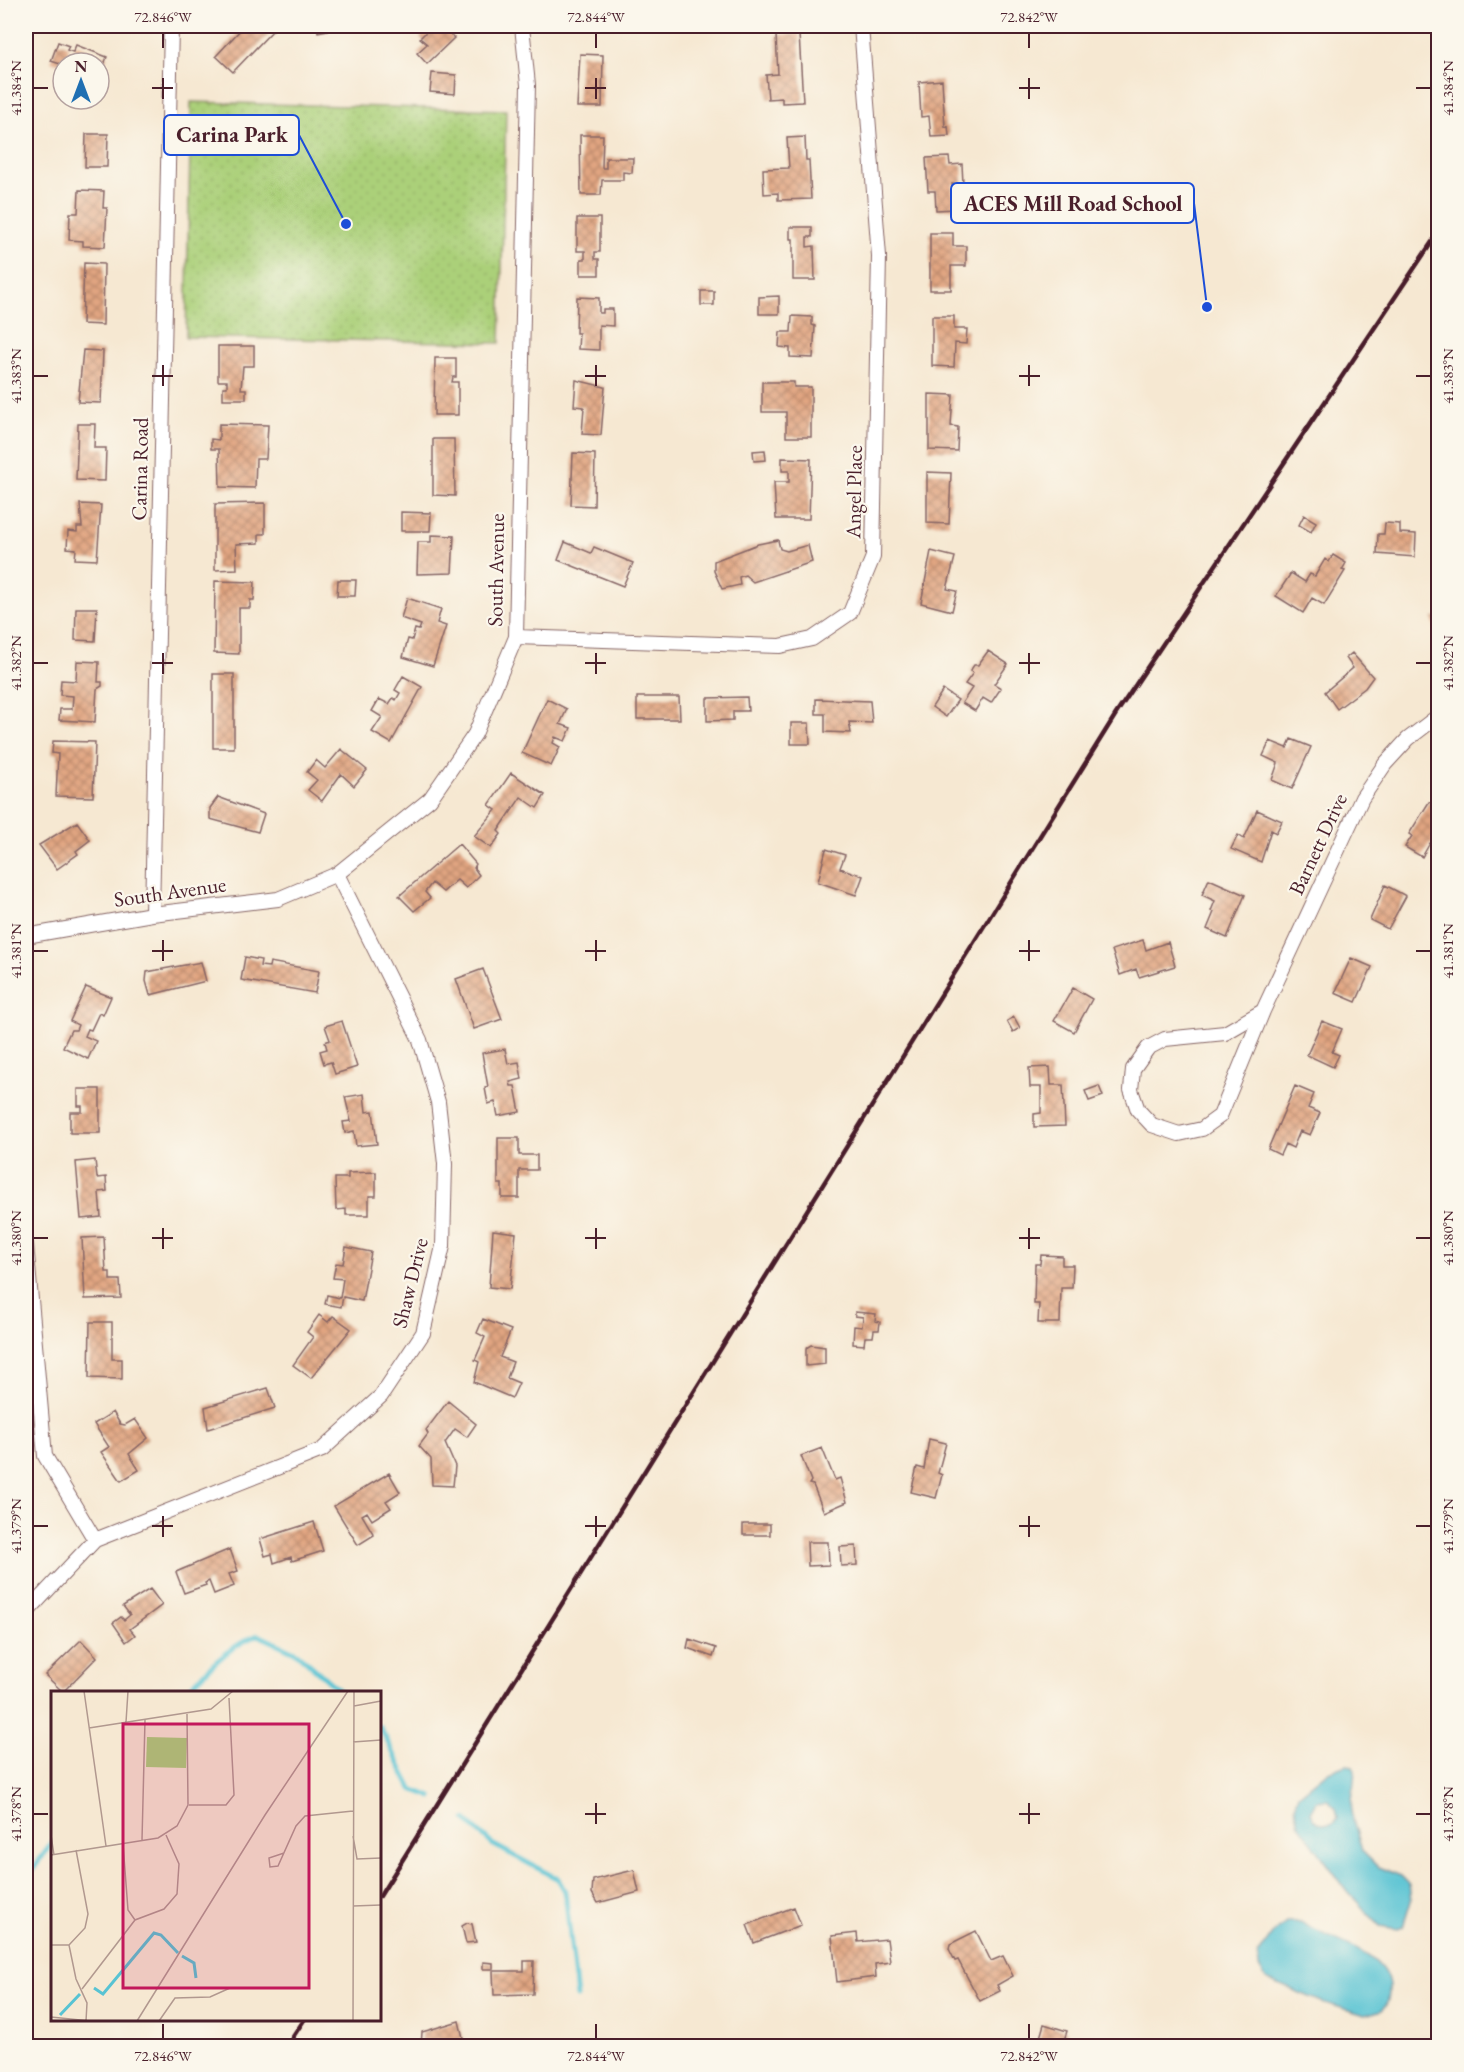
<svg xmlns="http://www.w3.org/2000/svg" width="1464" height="2072" viewBox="0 0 1464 2072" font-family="'EB Garamond',serif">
<defs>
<pattern id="park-dots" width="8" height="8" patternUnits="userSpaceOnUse" patternTransform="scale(1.5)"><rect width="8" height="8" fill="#abd079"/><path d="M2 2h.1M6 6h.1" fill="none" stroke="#95b269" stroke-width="1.8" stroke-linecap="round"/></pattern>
<pattern id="building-cross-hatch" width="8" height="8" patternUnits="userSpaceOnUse" patternTransform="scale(1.5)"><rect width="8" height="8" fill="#e1a581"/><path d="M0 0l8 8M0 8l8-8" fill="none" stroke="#b8866a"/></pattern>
</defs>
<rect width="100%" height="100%" fill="#fbf7ec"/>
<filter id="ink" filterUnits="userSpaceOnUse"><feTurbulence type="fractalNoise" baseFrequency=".0167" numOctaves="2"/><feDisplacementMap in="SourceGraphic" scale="12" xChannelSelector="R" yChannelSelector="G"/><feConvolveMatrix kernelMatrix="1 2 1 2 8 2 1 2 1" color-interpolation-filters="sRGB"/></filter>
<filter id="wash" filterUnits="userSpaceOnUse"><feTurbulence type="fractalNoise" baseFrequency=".008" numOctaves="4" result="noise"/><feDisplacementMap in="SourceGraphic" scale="24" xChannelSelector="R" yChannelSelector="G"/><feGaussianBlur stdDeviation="1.35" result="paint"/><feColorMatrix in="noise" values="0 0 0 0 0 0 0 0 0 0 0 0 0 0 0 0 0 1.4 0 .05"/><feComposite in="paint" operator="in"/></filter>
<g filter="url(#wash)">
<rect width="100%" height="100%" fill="#f6e8d2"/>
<path fill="url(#park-dots)" stroke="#7a7852" stroke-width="1.5" d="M191 102 506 110 500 343 186 337Z"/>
<path fill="#58c3d3" stroke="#51717f" stroke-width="1.5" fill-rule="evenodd" d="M1346 1765 1353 1766 1355 1770 1351 1812 1362 1851 1378 1867 1401 1876 1409 1884 1411 1901 1403 1927 1398 1929 1380 1926 1348 1892 1299 1825 1295 1807 1299 1795 1326 1773ZM1328 1800 1336 1808 1338 1818 1334 1823C1322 1827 1315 1823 1311 1812L1317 1801Z
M1289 1922H1301C1326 1940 1389 1951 1389 1989 1389 1999 1388 2004 1382 2010L1365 2015 1322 2002 1266 1979 1259 1967 1258 1955 1274 1931Z"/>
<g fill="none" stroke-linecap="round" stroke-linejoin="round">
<path stroke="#58c3d3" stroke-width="5" d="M185 1692C207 1671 228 1646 258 1635L297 1653 341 1692
M380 1727 412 1789 432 1797
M466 1820 492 1844 558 1879 565 1891 577 1997
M26 1879 52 1843"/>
</g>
<g id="blocks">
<path fill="url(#building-cross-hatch)" d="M244 26H277L233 72 216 56Z
M305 26H334V29L318 32 317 27 305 29Z
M428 26H456L449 33 454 38 427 64 417 53 427 44 420 38 430 28Z
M799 34 803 102 782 103V98L768 99 766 75 778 74 776 35Z
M58 42 69 46 67 50 73 52 76 45 107 57 99 78V63H63V65L51 61Z
M580 54 603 55 602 107H577Z
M432 73 456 75 455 94 430 92Z
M942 80 945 127 948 126 949 136 931 137 929 116 921 117 919 82Z
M86 134H108L107 167H85Z
M580 135H603L602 168H606V158H633L632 173 623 172V180H602L601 195H581Z
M805 137 806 160H809L811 199 778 200V193L764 194 763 169 789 168 787 138Z
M949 157 950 165 962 164 963 184H952L956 209 936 210 935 191H928L926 158Z
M79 190 104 191 103 208H107L105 247 83 246V241L69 240 70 213H78Z
M577 218H600V252H595V259H599V275H581V259H585V251H577Z
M790 227H812V237H807V247L814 246 815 280H793V239H790Z
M930 233H953V246H966V266H951V290H930Z
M84 263 104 264 103 325 82 324Z
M701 291H714V305H701Z
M779 296V314H759V297Z
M577 297 599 298V313H603V309H613V326L599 325V350L578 349 579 333H576Z
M792 316 812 317V325L815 326 813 358 790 357V348L779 347 780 332H791Z
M932 316H954V329H967L966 344 955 343 954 367 932 366Z
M218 346H254V366H243L241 389H246V399H223V387H227V381H218Z
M83 350 103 351 101 403 78 402Z
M435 358H456V377H453L452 382H458V415H434Z
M576 380 605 387 601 435 582 434 584 407 574 406Z
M762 382H794V387H811V437H786V412H762Z
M929 394 953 395 951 426 958 427 957 451 929 450Z
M78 424H95L94 448H106L105 481 76 480Z
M219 424 268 425 266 459H256L255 488 220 487 219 449H211V439L219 440Z
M433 439H454L455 496 433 495Z
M765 450 766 460 754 461 753 451Z
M573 453 595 454 594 506 571 505Z
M782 458 811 459 809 519H776L774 482H789V471H782Z
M927 472 951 473 949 524 927 523Z
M265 503V534H259V543L236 544 237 569 215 570V504Z
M80 504 101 505 97 560 75 559 76 549 67 548 68 531 77 532V527H82Z
M401 512 431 513 430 531H401Z
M1304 515 1316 522 1311 532 1299 525Z
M1385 523 1400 524V533L1416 534 1415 557 1377 554 1378 534H1384Z
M431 535 454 536 452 573 417 574 418 542H431Z
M778 540 780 549 787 551 808 545 812 562 753 582 745 575 739 577 740 585 722 589 714 571V561L758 544Z
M565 542 591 553 594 547 633 563 623 586 558 560Z
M931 551 955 557 947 589 957 591 952 611 921 603Z
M1333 555 1346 563 1342 570 1345 571 1324 605 1312 598 1303 613 1276 596 1291 573 1305 582 1310 574 1315 576 1325 559 1329 562Z
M338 580H356L355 596H337Z
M215 581 255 582 254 600H250V608H239V654L214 653Z
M407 598 441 609 437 623 446 626 433 666 403 657 408 639 412 640 415 629 419 630 421 625 401 618Z
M76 608H97L95 641 75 640Z
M1438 616V639L1432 618Z
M988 651 1008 664 994 684 1001 688 991 703 983 698 975 711 962 703 972 688 965 684 973 673 970 671 974 665H978Z
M1352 653 1373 677 1365 688 1337 709 1325 692 1353 668 1346 658Z
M77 661 99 662 98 682H102V686L97 689 95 722 59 720 60 709H72L73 696 60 695 61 680 76 681Z
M213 674H234V748H213Z
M403 676 422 687 391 743 372 732 382 717 372 711 379 699 389 704 393 698 396 700 400 693 395 690Z
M943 690 958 700 946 717 932 707Z
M637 697H679L680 719H637Z
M747 697 748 711H733V720L707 721V698Z
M547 699 567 709 560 724 571 728 565 741 555 737 553 743 560 747 551 766 522 753Z
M816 699 870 701 872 723 849 722 851 733 825 732V714H816Z
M791 723H809L810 744H791Z
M1291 739 1311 747 1292 789 1272 780 1278 763 1263 756 1270 741 1287 748Z
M53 741 95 742 93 797 56 796 58 754 52 753Z
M341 749 367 770 354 786 341 774 322 801 308 790 317 780 307 772 316 760 325 768Z
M511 773 545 795 537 808 521 797 498 831 501 834 491 848 474 836 496 810 489 805Z
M218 797 264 814 258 832 210 819V808Z
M1429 802 1438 808V849L1430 843 1422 857 1405 847 1412 836 1409 834Z
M1257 810 1282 821 1276 833 1271 830 1261 862 1231 849 1238 835 1244 839Z
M77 822 90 840 76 851 78 854 57 869 39 845Z
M459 844 476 864 474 868 479 875 466 888 457 880 443 892 432 883 425 892 430 898 414 911 399 896Z
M826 849 845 855 840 868 863 876 856 895 818 882Z
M1209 879 1245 895 1227 938 1207 929 1214 912 1211 911 1215 901 1202 895Z
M1385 885 1406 896 1388 929 1370 920Z
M1143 940 1146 950 1168 942 1175 966 1139 977 1136 969 1120 975 1112 950Z
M245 957 261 960 260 966 269 967 270 962 319 971 315 993 241 980Z
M1351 958 1372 967 1356 1002 1335 993Z
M201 962 206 981 150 995 146 981 147 972Z
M483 969 502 1019 474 1029 456 979Z
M86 987 111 997 103 1015 99 1013 91 1030 88 1029 85 1036 96 1041 88 1059 63 1047 71 1030H76L78 1025 70 1021Z
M1073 988 1092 999 1074 1032 1054 1021Z
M1014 1017 1020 1028 1013 1032 1007 1021Z
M342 1021 357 1067 335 1074 331 1062 324 1064 320 1051 327 1049 325 1042 330 1040 325 1026Z
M1322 1021 1342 1029 1332 1052 1339 1055 1333 1067 1307 1055Z
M505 1049 508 1064 519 1062 522 1079 510 1082 511 1086H515L520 1112 498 1116 495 1102 488 1104 485 1088 488 1087 482 1053Z
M1050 1067 1051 1085H1063L1065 1126 1034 1127V1114L1041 1113V1087H1030L1029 1068Z
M1099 1086 1103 1096 1089 1101 1085 1091Z
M1295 1086 1314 1094 1308 1108 1320 1113 1310 1135 1300 1131 1293 1148 1285 1144 1280 1155 1268 1149Z
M78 1089H100V1133H70V1112H82V1106H78Z
M364 1094 366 1112 373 1111 377 1144 356 1146 354 1131 345 1133 343 1122 351 1121 345 1097Z
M498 1138H519V1155H537V1170H519V1198H502V1184H498Z
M95 1160 97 1178 106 1177 107 1191 99 1192 101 1217 81 1219 76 1162Z
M376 1172V1196H369V1215H346V1209L336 1210 335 1178H348V1173Z
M493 1230 516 1233 510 1289 489 1287Z
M104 1237 106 1272H110V1280H120L121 1298 85 1299 82 1238Z
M346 1247 371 1252 362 1301 343 1297 341 1307 325 1304 327 1295 340 1298 343 1279 333 1278 336 1263 343 1264Z
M1041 1255 1062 1256V1265H1073L1072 1288H1061L1060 1323H1038L1039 1304H1034L1035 1264H1040Z
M855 1312 876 1314 875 1321 880 1322 879 1330H874L873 1337H865L864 1345 853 1344 854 1326 862 1327 863 1317 855 1316Z
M319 1315 328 1322 333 1316 351 1329 311 1378 293 1365 313 1337 307 1332Z
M483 1319 511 1330 500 1357 513 1362 507 1378 519 1383 512 1398 474 1382 479 1362 475 1360 485 1337 477 1333Z
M90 1322H112V1359H122V1379L89 1378Z
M811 1345 825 1347V1364L806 1366V1348Z
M268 1388 275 1408 208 1429 205 1407Z
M448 1401 476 1424 467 1437 455 1429 445 1443 455 1466 453 1486 432 1485 431 1459 419 1446 428 1434 426 1430Z
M113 1412 120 1424 125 1425 135 1419 148 1438 129 1454 139 1470 121 1481 101 1452 109 1447 94 1424Z
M929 1439 946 1443 938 1473 942 1475 936 1498 911 1492 917 1467 924 1469Z
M822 1448 835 1480 840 1478 847 1502 824 1512 813 1485 809 1484 811 1481 801 1456Z
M389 1473 400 1492 386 1501 391 1508 372 1520 367 1512 362 1515 374 1535 358 1545 334 1506Z
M314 1522 323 1551 292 1561 291 1557 274 1563 272 1554 265 1556 260 1539Z
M743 1524H770V1535H743Z
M807 1542H828L829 1565 808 1566Z
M856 1546 857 1565 841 1566 840 1547Z
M230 1549 238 1571 229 1574 234 1586 214 1594 209 1581 205 1583 206 1585 184 1593 176 1572Z
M150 1589 162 1605 130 1629 135 1635 126 1642 113 1623 121 1617 124 1620 130 1615 123 1606Z
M689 1639 716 1648 713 1657 687 1648Z
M81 1640 97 1657 63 1692 45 1675Z
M634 1870 639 1892 598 1903 592 1893 593 1880Z
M794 1907 801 1925 754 1943 747 1925Z
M467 1923 472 1924 476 1942 466 1943 462 1926Z
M976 1931 991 1961 1003 1956 1013 1976 997 1985 1000 1991 980 2001 958 1960 955 1961 949 1949 950 1944Z
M857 1933 858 1942 887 1939 890 1962 875 1964 876 1977 837 1982 832 1936Z
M524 1961H534L533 1994 494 1995 493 1971H524Z
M483 1962 493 1963V1969H483Z
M1437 1963H1438V1983L1434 1982Z
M459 2021 464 2042 452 2046H421L422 2032Z
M1044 2024 1067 2031 1063 2044 1039 2041Z
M1403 2041 1417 2042V2046H1402Z
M1422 2042H1438V2046H1422Z"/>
</g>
</g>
<g filter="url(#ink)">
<use href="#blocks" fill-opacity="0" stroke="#866565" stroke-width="1.5"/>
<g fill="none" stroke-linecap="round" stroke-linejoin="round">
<defs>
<path id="street" d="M516 637 780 646 812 639 850 613 873 557 879 256 861 26
M152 914 171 26
M26 936 152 914 278 899 337 874 430 799 475 734 516 637 528 85 522 26
M1263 1011 1225 1033 1165 1039 1148 1048 1133 1069 1131 1090 1138 1110 1152 1125 1179 1134 1202 1129 1220 1116 1263 1011 1362 798 1385 764 1408 739 1438 716
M26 1244 45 1456 95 1540
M26 1613 95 1540 322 1450 381 1396 423 1333 443 1246 445 1164 438 1102 420 1040 337 874"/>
</defs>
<use href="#street" stroke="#866565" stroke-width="16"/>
<use href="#street" stroke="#fff" stroke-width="14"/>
<path stroke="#4a1f2b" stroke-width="4.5" d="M380 1896 1116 714 1438 233
M287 2046 304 2020"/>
</g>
</g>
<path fill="none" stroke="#4a1f2b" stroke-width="2" d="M163 33V48M596 33V48M1029 33V48M163 78V99M596 78V99M1029 78V99M33 88H48M152 88H173M585 88H606M1019 88H1040M1416 88H1431M163 365V386M596 365V386M1029 365V386M33 376H48M152 376H173M585 376H606M1019 376H1040M1416 376H1431M163 653V674M596 653V674M1029 653V674M33 663H48M152 663H173M585 663H606M1019 663H1040M1416 663H1431M163 940V961M596 940V961M1029 940V961M33 951H48M152 951H173M585 951H606M1019 951H1040M1416 951H1431M163 1228V1249M596 1228V1249M1029 1228V1249M33 1238H48M152 1238H173M585 1238H606M1019 1238H1040M1416 1238H1431M163 1516V1537M596 1516V1537M1029 1516V1537M33 1526H48M152 1526H173M585 1526H606M1019 1526H1040M1416 1526H1431M596 1803V1824M1029 1803V1824M33 1814H48M585 1814H606M1019 1814H1040M1416 1814H1431M163 2024V2039M596 2024V2039M1029 2024V2039"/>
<g text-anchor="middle" stroke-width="4.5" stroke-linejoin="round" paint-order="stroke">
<g font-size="21" fill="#4a1f2b" stroke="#fbf7ec">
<text transform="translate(140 469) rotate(-89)" y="7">Carina Road</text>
<text transform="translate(854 492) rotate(-89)" y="7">Angel Place</text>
<text transform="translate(496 570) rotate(-89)" y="7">South Avenue</text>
<text transform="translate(1318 844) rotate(-65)" y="7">Barnett Drive</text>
<text transform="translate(170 892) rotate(-8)" y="7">South Avenue</text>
<text transform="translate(410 1283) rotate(-76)" y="7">Shaw Drive</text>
</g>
</g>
<g transform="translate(51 1691)">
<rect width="330" height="330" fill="#f6e8d2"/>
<path d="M96 46 136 47 135 77 95 76Z" fill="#abd079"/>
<path fill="none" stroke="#58c3d3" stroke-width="3" d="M131 265 143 272 145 287M43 297 52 303 103 242 110 244 127 262M9 324 29 303"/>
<path fill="none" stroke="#b1988f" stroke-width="1.5" d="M33 0 55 155M303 15 330 10M75 31 77 0M38 37 160 18 182 0M302 51 330 49M138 114H175L183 104 178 7M0 144 3 164M302 145 306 168 330 167M91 149 94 29M72 153 77 219 84 229M233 162 218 167 219 176 227 175 245 135 254 125 302 120M0 164 107 147 126 135 137 114 136 23M302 215 330 214M0 254H18L25 288 36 312 35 330M18 254 34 237 37 223 25 159M31 298 84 229 113 218 126 203 128 173 115 144M0 326 39 330M86 330 214 124 297 0M108 330 124 307 159 306 179 297M302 330 303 0"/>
<path fill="#c2185b" fill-opacity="0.15" stroke="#c2185b" stroke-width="3" d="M72 33H258V297H72Z"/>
<rect width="330" height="330" fill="none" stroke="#4a1f2b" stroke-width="3"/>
</g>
<path fill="none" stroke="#1d4ed8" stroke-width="2" d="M346 224L299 135M1207 307L1194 203"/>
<g fill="#1d4ed8" stroke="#fbf7ec" stroke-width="2">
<circle cx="346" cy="224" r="6"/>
<circle cx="1207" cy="307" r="6"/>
</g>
<g fill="#fbf7ec" stroke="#1d4ed8" stroke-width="2">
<rect x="164" y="115" width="135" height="40" rx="6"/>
<rect x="951" y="183" width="243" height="40" rx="6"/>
</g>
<g font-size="22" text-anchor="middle" font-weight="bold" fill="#4a1f2b">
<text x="232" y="142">Carina Park</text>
<text x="1073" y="211">ACES Mill Road School</text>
</g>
<rect width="1464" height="2072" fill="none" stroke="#fbf7ec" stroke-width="66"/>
<g transform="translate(81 81)"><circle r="28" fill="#fbf7ec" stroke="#b4a19f" stroke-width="1.5"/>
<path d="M0-4.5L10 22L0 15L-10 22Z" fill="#1f6fb2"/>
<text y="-9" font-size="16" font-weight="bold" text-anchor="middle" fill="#4a1f2b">N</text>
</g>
<rect x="33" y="33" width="1398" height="2006" fill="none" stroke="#4a1f2b" stroke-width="2"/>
<g font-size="15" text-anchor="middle" fill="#4a1f2b">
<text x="163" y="22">72.846°W</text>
<text x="596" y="22">72.844°W</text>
<text x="1029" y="22">72.842°W</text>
<text transform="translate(16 88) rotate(-90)" y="5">41.384°N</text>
<text transform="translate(1448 88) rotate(-90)" y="5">41.384°N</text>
<text transform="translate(16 376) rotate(-90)" y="5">41.383°N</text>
<text transform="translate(1448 376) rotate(-90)" y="5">41.383°N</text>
<text transform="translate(16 663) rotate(-90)" y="5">41.382°N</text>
<text transform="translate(1448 663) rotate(-90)" y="5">41.382°N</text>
<text transform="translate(16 951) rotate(-90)" y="5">41.381°N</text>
<text transform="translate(1448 951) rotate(-90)" y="5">41.381°N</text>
<text transform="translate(16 1238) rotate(-90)" y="5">41.380°N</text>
<text transform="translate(1448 1238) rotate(-90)" y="5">41.380°N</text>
<text transform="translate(16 1526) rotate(-90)" y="5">41.379°N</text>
<text transform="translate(1448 1526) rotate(-90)" y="5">41.379°N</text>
<text transform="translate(16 1814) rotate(-90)" y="5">41.378°N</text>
<text transform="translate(1448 1814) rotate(-90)" y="5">41.378°N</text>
<text x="163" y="2061">72.846°W</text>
<text x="596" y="2061">72.844°W</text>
<text x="1029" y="2061">72.842°W</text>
</g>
</svg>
